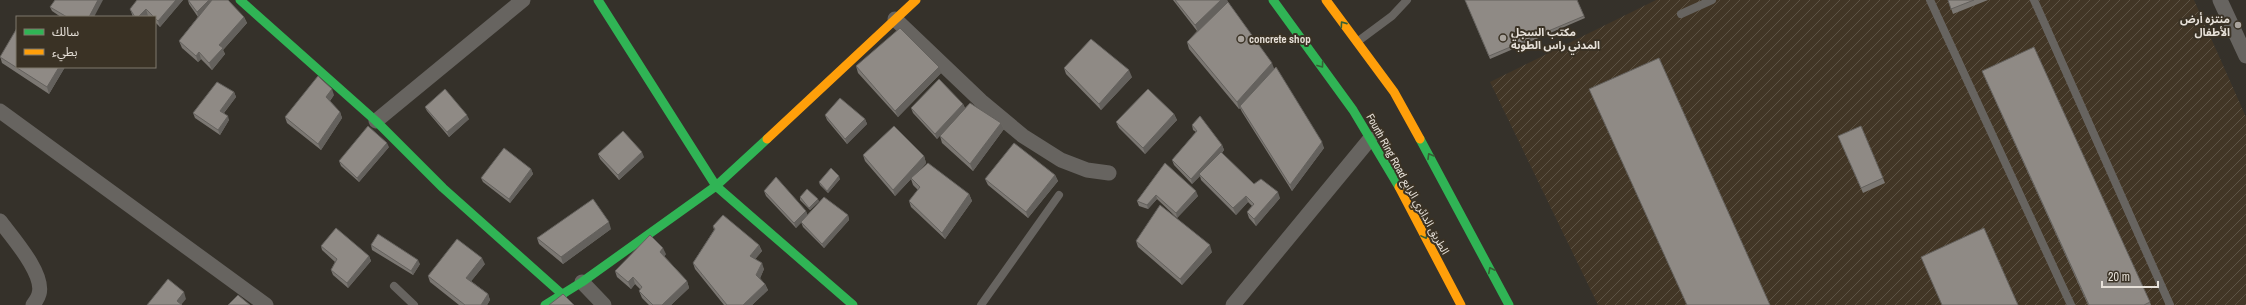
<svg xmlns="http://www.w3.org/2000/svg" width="2246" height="305" viewBox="0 0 2246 305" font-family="'Archivo Narrow','Noto Sans Arabic',sans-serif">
<defs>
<pattern id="industrial-furrows" width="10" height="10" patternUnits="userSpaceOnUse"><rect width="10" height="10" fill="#423626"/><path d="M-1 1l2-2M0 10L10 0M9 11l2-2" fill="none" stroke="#5d5345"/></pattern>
</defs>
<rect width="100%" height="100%" fill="#35312a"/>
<path fill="url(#industrial-furrows)" d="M1656 0H2194L2246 117V305H1598L1490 82Z"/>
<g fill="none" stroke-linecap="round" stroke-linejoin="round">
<path stroke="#676460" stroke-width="8" d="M1930 0 2071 305
M2034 0 2170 305
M1681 14 1712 0
M1357 42 1392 16 1407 0
M394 286 414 305
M981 305 1059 195"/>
<path stroke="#676460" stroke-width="15" d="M2220 0 2246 56
M895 19 981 101 1023 136 1061 160 1087 170 1109 173
M0 111 266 305
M376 121 523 0
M0 221C12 237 45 274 39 294 38 298 35 302 33 305
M582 282 604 305
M1233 305 1370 139"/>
<path stroke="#30b455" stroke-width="9" d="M240 0 376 121 443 188 563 295
M598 0 716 186 853 305
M1273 0 1353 110 1399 187
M1420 139 1509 305
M545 305 582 282 716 186 767 139"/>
<path stroke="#ff9f0a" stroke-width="9" d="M1326 0 1394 92 1420 139
M767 139 916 0
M1399 187 1461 305"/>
</g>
<path fill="#7b7772" d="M183 0 160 27 155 22V17H150L148 16 147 17H133L130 9Z
M188 0 244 17 247 23 223 50 225 54 212 70 201 59 198 62 182 48 179 41 198 17 189 4Z
M1173 0H1227L1228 2 1274 69 1324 148 1292 191 1242 112 1240 108 1239 109 1189 49 1187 42 1197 31Z
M1465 0H1577L1585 18 1490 59Z
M1948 0H1988L1953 14Z
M50 7 94 17H61L52 11Z
M0 56 65 67 49 94 2 63Z
M856 66 941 73 898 117 858 73Z
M1064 68 1132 77 1101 110 1066 74Z
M1982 71 2150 302 2151 305H2088L1985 78Z
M234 92 236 97 224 113 229 120 220 135 195 118 193 113Z
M334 95 330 101 340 112 342 118 321 150 287 123 285 117Z
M963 104 965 108 937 139 913 113 911 108Z
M425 107 469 119 449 137 427 111Z
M1174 114 1177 120 1145 154 1119 128 1116 122Z
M825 115 865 119 867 124 847 144 827 120Z
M1001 123 1004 129 973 171 942 143 940 136Z
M1192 125 1222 145 1224 150 1222 153 1254 184 1280 198 1256 226 1249 218 1247 212 1252 206 1248 202 1236 215 1201 180 1200 176 1192 184 1174 165 1172 160 1196 132 1193 130Z
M1838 136 1883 178 1885 183 1863 193Z
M389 147 359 182 341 166 339 161Z
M598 154 644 157 619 180 600 159Z
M863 155 924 156 926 163 913 177 969 194 972 201 945 239 911 207 909 201 918 190 913 185 911 179 895 196 865 161Z
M1165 163 1198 196 1177 218 1157 199 1148 209 1139 206 1137 201Z
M531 169 533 174 510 203 483 182 481 178Z
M1055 175 1058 181 1028 218 988 185 985 179Z
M840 179 828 193 820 185 819 182Z
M764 191 806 211 807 215H848L849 220 824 248 803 227 801 222 796 228 766 196Z
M800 197 819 201 810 210 800 200Z
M713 226 759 245 762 251 755 259 764 269 760 278 765 284 768 290 752 305H724L695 269 693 263 714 230Z
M611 229 563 264 539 244 537 238Z
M1136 241 1212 252 1182 285 1138 247Z
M371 245 420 264 413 275 372 250Z
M321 246 369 256 371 261 348 288 333 275 331 270 335 262 322 250Z
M666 254 664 256 687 281 689 288 671 305H649L642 298 639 291 641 290 635 284 631 289 617 277 615 271Z
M485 264 471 281 488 294 490 300 487 305H459L430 282 428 276Z"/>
<path fill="#64615d" d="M98 0H103L94 17H89Z
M176 0H183L160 27 158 21Z
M209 0H216L198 17 197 12Z
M1221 0H1227L1228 2 1198 32 1195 25Z
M146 9 148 16 147 17H138Z
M244 17 247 23 223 50 225 54 212 70 209 63 219 45Z
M199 52 201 59 198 62 196 56Z
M1272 63 1275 71 1240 106V108L1239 109 1237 102Z
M59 67H65L49 94 47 87Z
M939 67 941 73 898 117 895 111Z
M1129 70 1132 77 1101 110 1099 104Z
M332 89 334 95 328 103 326 97Z
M234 92 236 97 222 115 220 111Z
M963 104 965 108 937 139 935 134Z
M340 112 342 118 321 150 318 144Z
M1174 114 1177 120 1145 154 1143 148Z
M467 115 469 119 449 137 447 132Z
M228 116 229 120 220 135 218 130Z
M865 119 867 124 847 144 845 139Z
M1001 123 1004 129 973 171 970 164Z
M1322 142 1324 148 1292 191 1290 185Z
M387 143 389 147 359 182 357 178Z
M1222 145 1224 150 1200 175 1199 174 1200 176 1192 184 1191 179Z
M642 152 644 157 619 180 618 175Z
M924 156 926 163 895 196 893 190Z
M531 169 533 174 510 203 509 199Z
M1055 175 1058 181 1028 218 1026 212Z
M839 176 840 179 828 193 827 191Z
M1196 191 1198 196 1177 218 1176 213Z
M1278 192 1280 198 1256 226 1254 219Z
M969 194 972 201 945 239 942 233Z
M1156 195 1157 199 1148 209 1147 205Z
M1246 196 1248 202 1236 215 1233 208Z
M818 199 819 201 810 210 809 208Z
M806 211 808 216 796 228 794 223Z
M848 215 849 220 824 248 822 244Z
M609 222 611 229 563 264 561 257Z
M759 245 762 251 753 262 750 256Z
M1210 245 1212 252 1182 285 1180 279Z
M663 248 666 254 663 259 660 252Z
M369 256 371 261 348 288 347 283Z
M482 258 485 264 469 284 466 278Z
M418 260 420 264 413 275 411 271Z
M762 263 764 269 759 281 756 275Z
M633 277 635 284 631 289 628 282Z
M687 281 689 288 671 305H662Z
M765 284 768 290 752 305H743Z
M184 292 186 299 181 305 177 301Z
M488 294 490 300 487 305H481Z"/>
<path fill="#8f8a85" stroke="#64615d" d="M55 0H98L89 17H67L50 7Z
M137 0H176L158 21 155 18V17H154L146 9 138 17H135L130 9Z
M188 0H209L197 12Z
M212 0H228L244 17 219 45 223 48 209 63 199 52 196 56 179 41Z
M1175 0H1221L1195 25Z
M1465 0H1577L1584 16 1489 56Z
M1948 0H1974L1951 9Z
M1228 2 1272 63 1237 102 1187 42Z
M17 28V67H59L47 87 0 57Z
M900 28 939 67 895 111 856 66Z
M1091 39 1129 70 1099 104 1064 68Z
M2034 47 2150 302 2144 305H2089L1982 71Z
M1659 58 1770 305H1687L1589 89Z
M1276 67 1322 142 1290 185 1240 106Z
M318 76 332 89 326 97 340 112 318 144 285 117Z
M939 79 963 104 935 134 911 108Z
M217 82 234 92 220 111 228 116 218 130 193 113Z
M445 89 467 115 447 132 425 107Z
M1148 89 1174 114 1143 148 1116 122Z
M840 98 865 119 845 139 825 115Z
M970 103 1001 123 970 164 940 136Z
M1200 116 1222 145 1191 179 1172 160 1197 131 1192 125Z
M368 126 387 143 357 178 339 161Z
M894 126 924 156 893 190 863 155Z
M1861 126 1883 178 1861 188 1838 136Z
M623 131 642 152 618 175 598 154Z
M1014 143 1055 175 1026 212 985 179Z
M504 148 531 169 509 199 481 178Z
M1221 152 1254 184 1261 179 1278 192 1254 219 1247 212 1254 204 1246 196 1233 208 1199 174Z
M928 163 969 194 942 233 909 201 920 187 911 178Z
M1165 163 1196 191 1176 213 1156 195 1147 205 1137 201Z
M831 168 839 176 827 191 819 182Z
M776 177 806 211 794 223 764 191Z
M807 189 818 199 809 208 800 197Z
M824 197 848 215 822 244 801 222Z
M593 199 609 222 561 257 537 238Z
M1160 205 1210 245 1180 279 1136 241Z
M723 215 759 245 750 256 762 263 756 275 765 284 743 305H727L693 263 715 229 713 226Z
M336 228 369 256 347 283 331 270 337 259 321 246Z
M1984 228 2018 305H1942L1921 257Z
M378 234 418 260 411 271 371 245Z
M650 235 663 248 660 252 687 281 662 305H653L639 291 642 287 633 277 628 282 615 271Z
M457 239 482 258 466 278 488 294 481 305H465L428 276Z
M168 279 184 292 177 301 182 305H147Z
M563 294 574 305H549Z
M238 295 250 305H228Z"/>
<defs><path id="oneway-chevron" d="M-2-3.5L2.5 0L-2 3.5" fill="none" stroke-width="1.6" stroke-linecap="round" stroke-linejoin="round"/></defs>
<g stroke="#366036">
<use href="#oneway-chevron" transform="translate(1343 24) rotate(-125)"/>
<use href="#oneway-chevron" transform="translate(1321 65) rotate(54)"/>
<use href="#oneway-chevron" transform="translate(1430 156) rotate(-120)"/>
<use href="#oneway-chevron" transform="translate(1425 236) rotate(62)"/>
<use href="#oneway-chevron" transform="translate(1491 270) rotate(-117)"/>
</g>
<g fill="#a9a39c" stroke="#3a3225" stroke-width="1.5">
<circle cx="2238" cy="25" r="4"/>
<circle cx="1503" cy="38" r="4"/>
<circle cx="1241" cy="39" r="4"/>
</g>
<g text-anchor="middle" stroke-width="4" stroke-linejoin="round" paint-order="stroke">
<g font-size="11" font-weight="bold" fill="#e7e1d9" stroke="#3a3225" text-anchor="start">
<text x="2230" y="23" text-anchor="end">منتزه أرض<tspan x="2230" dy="13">الأطفال</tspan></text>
<text x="1511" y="36">مكتب السجل<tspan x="1511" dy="13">المدني راس الطوبة</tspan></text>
<text x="1249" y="43">concrete shop</text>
</g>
<g font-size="11" fill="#e7e1d9" stroke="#3a3225">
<text transform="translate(1408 184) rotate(61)" y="4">Fourth Ring Road الطريق الدائري الرابع</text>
</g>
</g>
<rect x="16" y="16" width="140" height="52" fill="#3a3225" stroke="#7f786d"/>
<rect x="24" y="29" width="20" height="6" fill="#30b455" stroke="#7f786d"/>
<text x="52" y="36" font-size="12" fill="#e7e1d9">سالك</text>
<rect x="24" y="49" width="20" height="6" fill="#ff9f0a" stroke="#7f786d"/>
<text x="52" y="56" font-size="12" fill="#e7e1d9">بطيء</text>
<path d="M2102 281v6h56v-6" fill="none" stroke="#e7e1d9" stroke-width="2"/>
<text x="2108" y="281" font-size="12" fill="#e7e1d9" stroke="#3a3225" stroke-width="3" paint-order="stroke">20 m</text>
</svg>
